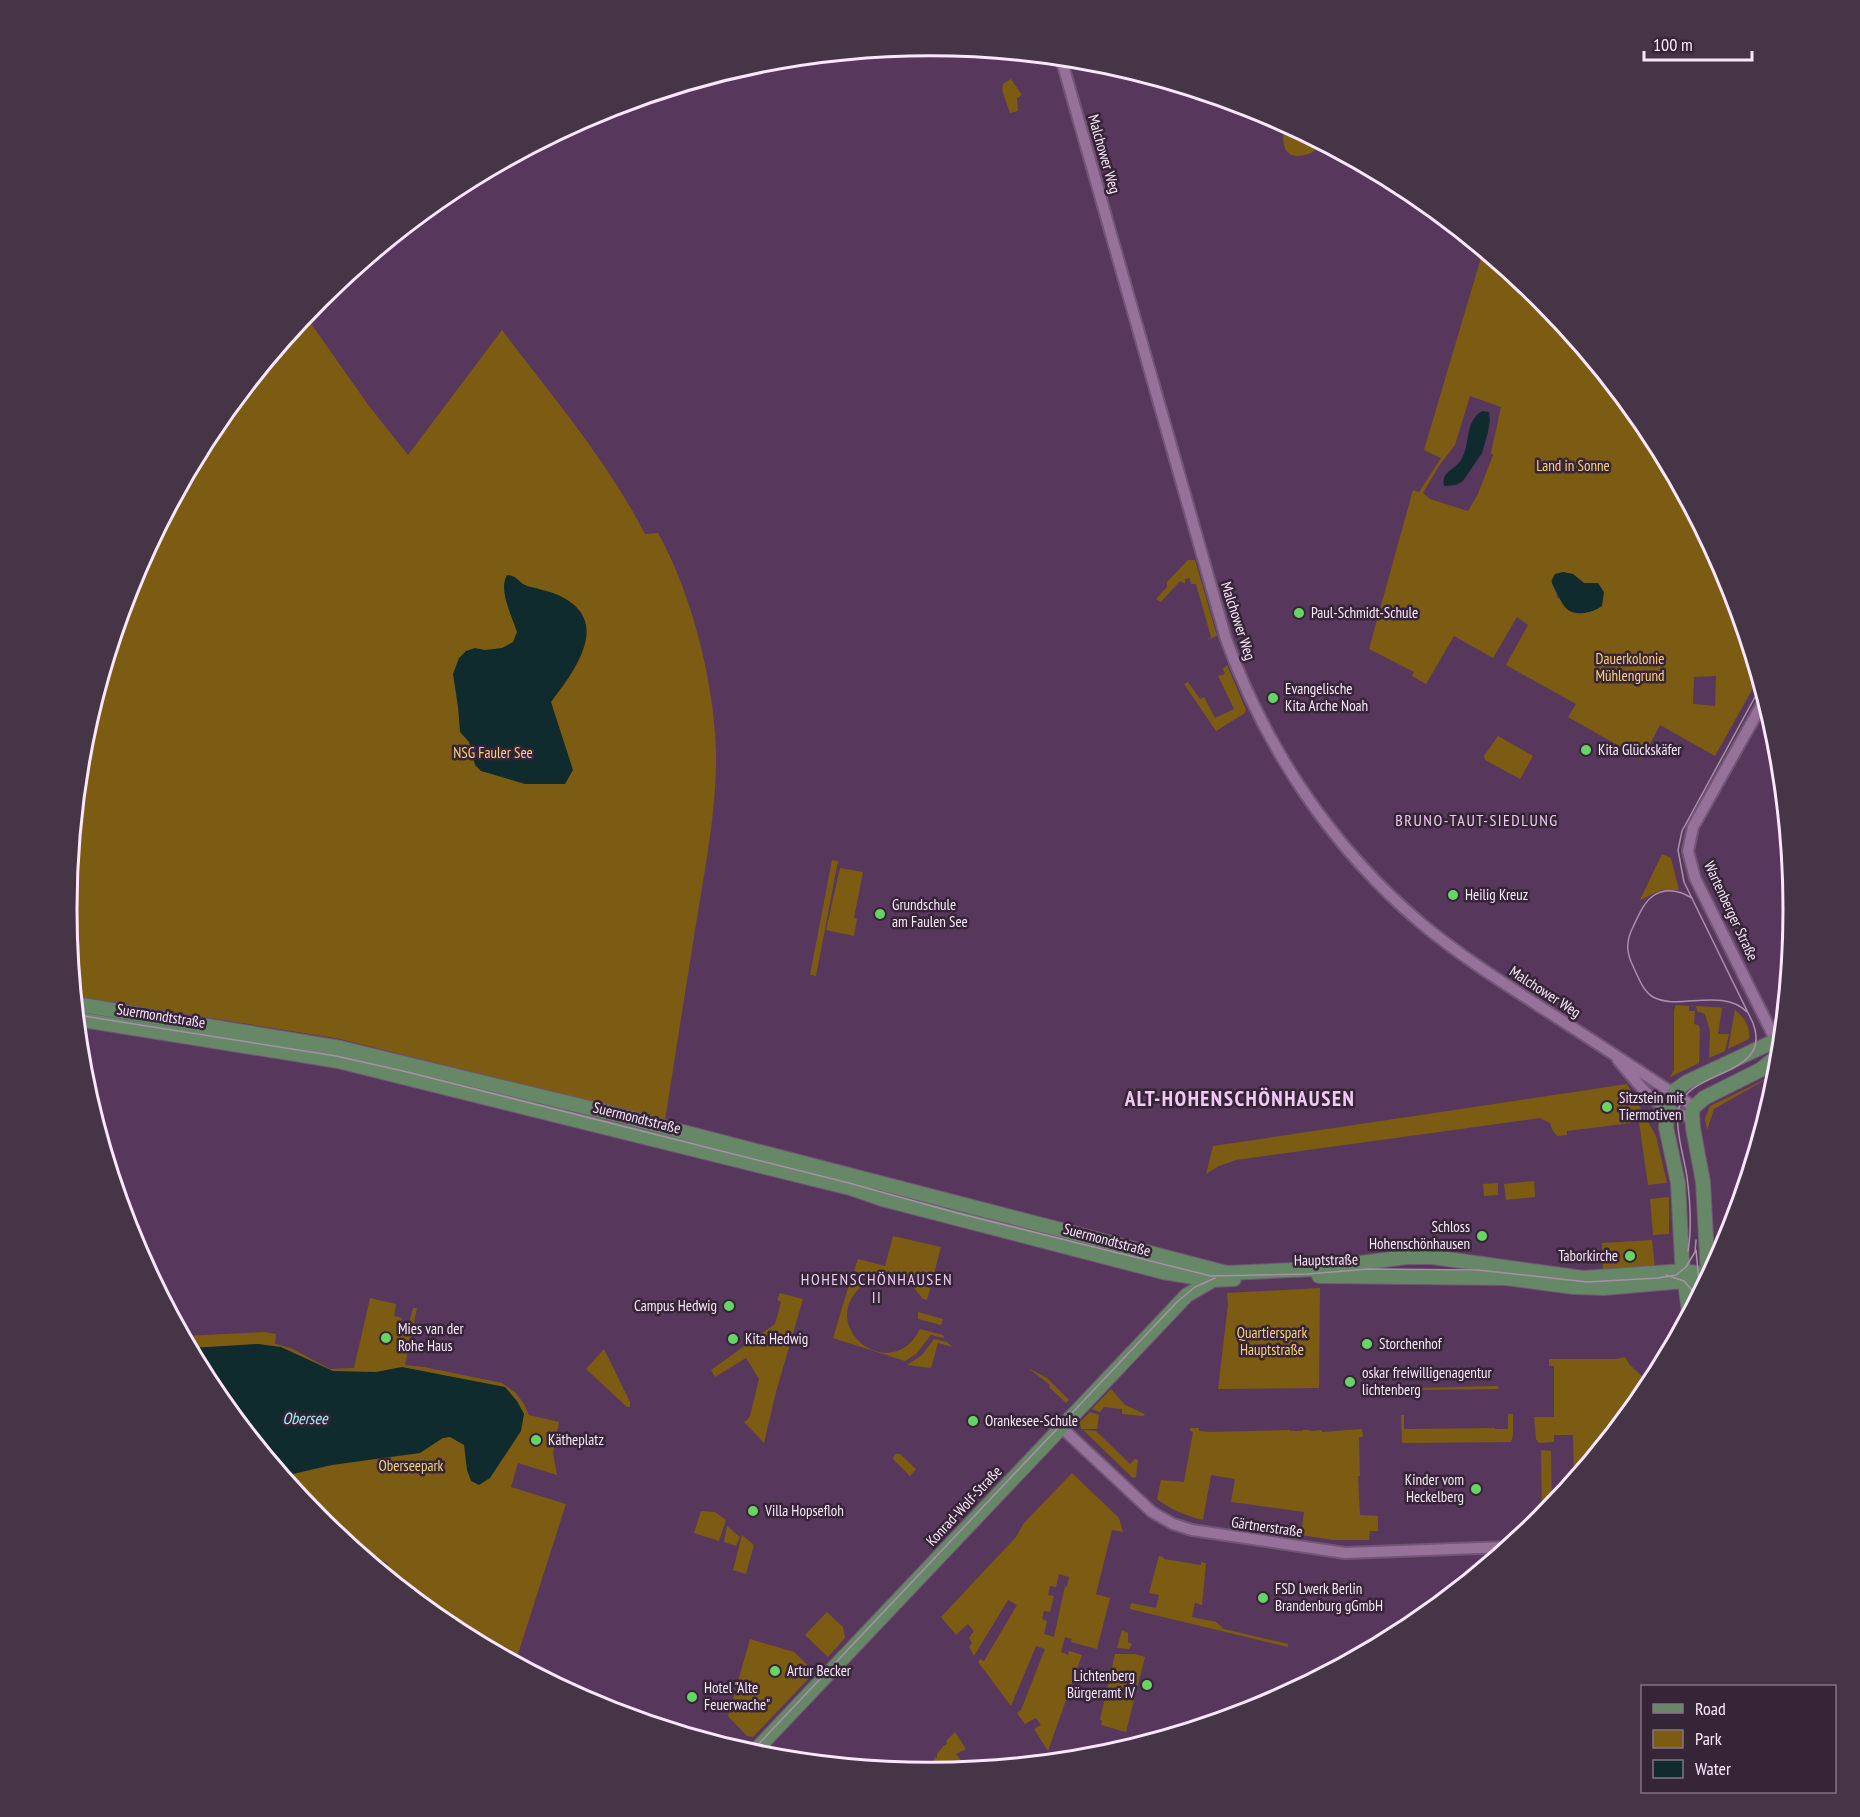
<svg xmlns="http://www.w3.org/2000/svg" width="1860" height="1817" viewBox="0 0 1860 1817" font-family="'PT Sans Narrow',sans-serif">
<rect width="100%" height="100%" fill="#58375c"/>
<path fill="#7c5c13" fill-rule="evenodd" d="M1011 79 1022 95 1017 98 1018 111 1010 113 1002 90 1003 84Z
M1284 124 1320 143C1316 156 1290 162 1285 148 1282 141 1284 131 1284 124Z
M1483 251 1541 298 1648 429 1728 578 1758 679 1715 756 1660 725 1642 759 1568 717 1576 704 1506 665 1528 625 1517 617 1493 658 1454 636 1426 684 1412 676 1414 672 1369 649 1413 490 1419 492 1441 458 1424 450ZM1470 396 1501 407 1491 453 1493 455 1478 494 1468 511 1430 499 1423 493 1439 466 1455 445ZM1563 572 1573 574 1584 583H1597L1558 599 1551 580ZM1716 676 1715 706 1693 704 1694 677Z
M305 315 369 406 408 455 502 330C552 396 607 460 645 534L658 533C692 594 714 682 716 751 717 807 706 863 697 918 686 985 676 1052 665 1120L340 1039 75 996 67 908 83 740 132 578 212 428Z
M1188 560H1195L1217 636 1207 640 1211 637 1196 584H1191L1190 578 1185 579V584L1180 581 1161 602 1156 599 1167 587V582Z
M1227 665 1246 710 1245 713 1216 731 1184 684 1188 682 1200 699 1204 697 1215 718 1234 709 1218 676 1225 674 1223 669Z
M1498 736 1533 756 1520 779 1485 760 1484 756Z
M1662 854 1671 858 1679 890H1662L1640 900Z
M832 860 838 861 816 976 810 975Z
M840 868 863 872 854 918 857 919 854 936 826 930Z
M1676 1005 1689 1006V1011H1695L1694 1024 1698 1025 1700 1029 1699 1063 1670 1077 1674 1070V1010Z
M1696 1006 1728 1008H1722L1718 1034H1729L1725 1051 1709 1058 1710 1031 1705 1014 1697 1011Z
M1735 1010C1744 1017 1751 1028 1749 1039L1728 1049Z
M1778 1069 1777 1073 1714 1109 1707 1130 1705 1118 1710 1106 1762 1081Z
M1627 1084 1656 1136 1667 1183 1648 1185 1639 1122 1567 1131V1135L1557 1136 1553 1131 1550 1123 1540 1118 1236 1160 1219 1166 1206 1174 1213 1146Z
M1534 1181 1535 1197 1506 1200 1504 1184Z
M1498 1183V1195L1484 1196 1483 1184Z
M1669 1197V1234L1653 1235 1650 1199Z
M960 1206 1162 1260 1160 1266 958 1217Z
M893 1236 941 1247 927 1300 923 1299 910 1283V1277L907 1282 892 1277H874L854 1271 858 1259 885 1266Z
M1652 1240 1655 1268 1603 1271 1602 1243Z
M851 1278 867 1282C810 1322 890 1389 920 1329L943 1335 944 1338 931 1335 916 1354 905 1361 833 1338Z
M1320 1288 1319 1388 1218 1389 1228 1305 1227 1293Z
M780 1293 803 1299 776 1392 764 1443 744 1422 747 1420 750 1416 759 1379 746 1358 715 1377 711 1370 775 1324 781 1302 777 1300Z
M370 1298 396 1304 394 1316 402 1318 399 1331 407 1332 413 1308H417L405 1365 424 1367 502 1383 515 1392 524 1404 529 1415 559 1422 553 1453 557 1475 518 1463 511 1487 566 1504 517 1657 495 1650 450 1626 385 1573 388 1563 363 1555 319 1519 212 1388 184 1336 264 1332 276 1334 275 1344 291 1348 330 1369 354 1368Z
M918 1312 943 1319 941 1325 918 1319Z
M934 1339 947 1342 952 1347 938 1343 931 1368 907 1365 922 1355Z
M604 1349 630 1402V1407H627L586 1369Z
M1625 1357 1630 1365 1650 1384 1574 1479 1573 1435H1554V1442L1539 1443 1536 1439 1534 1417H1554V1366H1549V1359H1616Z
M1028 1368 1047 1378 1069 1400 1066 1403 1049 1387 1050 1385Z
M1499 1386 1498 1389 1417 1390V1388Z
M1111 1389 1125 1405 1145 1414 1143 1416 1122 1414V1409L1104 1407 1100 1412 1092 1409Z
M1090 1412 1099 1415 1097 1429H1081L1080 1422Z
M1508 1414H1513V1435L1511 1442 1402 1443 1401 1415H1404V1429L1495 1428V1429H1508Z
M1190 1428H1199V1431L1212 1432 1289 1430 1290 1431H1302L1303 1430H1309L1310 1431 1322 1430V1432L1362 1429 1363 1437H1359L1360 1476H1358L1360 1515 1378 1516V1531H1370L1369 1540H1333L1301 1535 1304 1512 1231 1502 1235 1479 1211 1475 1203 1520C1187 1516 1171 1510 1157 1499L1161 1480 1184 1482 1193 1432 1190 1431Z
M1083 1430 1096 1431 1130 1464 1135 1459 1138 1460 1136 1477 1133 1478Z
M1541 1450 1551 1451 1552 1506 1542 1518Z
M895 1454H900L916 1469 910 1476 893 1459Z
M1072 1473 1119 1518 1123 1532 1112 1530 1096 1594 1110 1598 1097 1649 1071 1642 1072 1639 1065 1637 1061 1652 1068 1655 1069 1651 1082 1655 1048 1751 1034 1729 1041 1725 1036 1718 1025 1724 1017 1713 1021 1710 1045 1649 1036 1646 1011 1706 978 1662 980 1659 984 1661 1017 1605 1008 1600 974 1656 969 1647 972 1643 969 1638 974 1631 968 1624 956 1635 941 1617 1016 1537 1024 1523ZM1059 1574 1069 1577 1067 1587 1065 1586 1054 1637 1044 1634 1047 1621 1042 1619 1044 1611 1050 1612 1054 1596 1048 1595 1050 1586 1056 1587Z
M701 1511 715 1512 726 1520 719 1541 694 1533Z
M727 1526 740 1537 736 1546 724 1542Z
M742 1535 754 1545 746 1574 733 1570Z
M1159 1556 1163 1557 1164 1559 1201 1565V1562L1206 1563 1202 1605 1195 1603 1192 1617 1216 1622 1224 1629 1288 1644V1647L1130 1609 1131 1603 1156 1608 1159 1595 1149 1593Z
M827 1612 843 1627 845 1638 828 1657 805 1635Z
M1122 1630 1128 1633V1642L1132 1644 1129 1649 1117 1648Z
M750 1639 794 1652 815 1672 753 1737 747 1736 728 1716Z
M1115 1654H1135L1145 1657 1126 1732 1101 1725 1102 1720H1100Z
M955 1732 966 1749 956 1754 964 1764 962 1766 964 1769 931 1772 935 1767 932 1765 935 1757 937 1758V1754L944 1745 945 1746 947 1743 946 1741Z"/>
<path fill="#102b2e" d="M1482 411 1489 412 1490 420 1488 432 1482 453 1463 481 1456 485 1444 486C1441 471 1455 470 1461 460 1471 444 1464 422 1482 411Z
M1563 572 1573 574 1584 583H1598L1604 592 1602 606C1596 610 1591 612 1584 613 1566 615 1563 605 1556 591 1552 583 1550 582 1555 574Z
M507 575C516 576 516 579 523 584 526 586 531 587 536 588 544 591 554 592 562 597 612 622 574 672 551 702L573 770 565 784H525L481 771 475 765 469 742 460 732 458 707 453 674 459 658 466 651 475 648 485 650 502 648 513 642 517 632C512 616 498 590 507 575Z
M258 1344 281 1347 333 1371 376 1372 402 1367 505 1387 517 1401 524 1414 521 1431 490 1478 479 1485 471 1481 467 1470 464 1445 450 1437 443 1438 420 1453 332 1465 284 1476 212 1388 191 1348Z"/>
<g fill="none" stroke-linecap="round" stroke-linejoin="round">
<defs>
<path id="minor" d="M1061 58 1226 639C1266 749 1332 848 1422 924 1463 958 1508 986 1553 1015 1600 1045 1647 1076 1694 1107
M1765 699 1693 827 1688 851 1695 878 1780 1049
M1618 1060C1641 1086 1655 1111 1691 1117
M1061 1427 1152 1512 1173 1524 1192 1530 1345 1553 1507 1547"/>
<path id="major" d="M76 1004 341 1048 614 1114 1227 1273 1315 1269 1407 1257H1432L1583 1278 1683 1271 1708 1275
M77 1019 338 1061 850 1188 882 1199 1163 1272 1211 1280 1234 1279
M1708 1275 1703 1182 1693 1128 1692 1112 1694 1107 1704 1098 1760 1070 1779 1055
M1319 1276 1506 1278 1574 1287 1604 1288 1684 1281 1703 1276
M1689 1312 1682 1260 1678 1183 1666 1127 1669 1102 1677 1089 1687 1082 1781 1038
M753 1753 1187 1295 1213 1280"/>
</defs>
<use href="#minor" stroke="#725675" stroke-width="14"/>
<use href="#major" stroke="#725675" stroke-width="16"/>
<use href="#minor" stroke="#96729a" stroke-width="10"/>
<use href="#major" stroke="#668867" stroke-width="14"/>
<path stroke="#a98fac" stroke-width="1.5" d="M1692 898C1680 891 1666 887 1653 896 1643 903 1638 917 1633 927 1626 941 1626 952 1633 966 1638 977 1643 991 1653 997 1678 1011 1722 987 1747 1012
M77 1015 336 1056 403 1071 849 1183 957 1213 1211 1276 1308 1274 1368 1269 1478 1270 1587 1282 1658 1278 1676 1275 1686 1267 1695 1252 1696 1240
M1696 1250 1700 1292
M1688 1251C1692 1228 1690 1200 1687 1177 1684 1155 1671 1119 1682 1100 1700 1070 1772 1073 1753 1023L1684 882 1678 850 1682 831 1761 686
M1666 1275 1684 1281 1697 1296
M751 1752 1177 1302 1195 1287 1215 1278"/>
</g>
<g fill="#67d466" stroke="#352536" stroke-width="2">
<circle cx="1299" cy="613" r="6"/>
<circle cx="1273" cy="698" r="6"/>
<circle cx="1586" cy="750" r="6"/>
<circle cx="1453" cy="895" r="6"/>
<circle cx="880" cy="914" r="6"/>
<circle cx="1607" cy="1107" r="6"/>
<circle cx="1482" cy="1236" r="6"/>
<circle cx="1630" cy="1256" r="6"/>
<circle cx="729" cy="1306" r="6"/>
<circle cx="386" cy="1338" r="6"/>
<circle cx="733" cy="1339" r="6"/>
<circle cx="1367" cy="1344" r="6"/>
<circle cx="1350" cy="1382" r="6"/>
<circle cx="973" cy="1421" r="6"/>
<circle cx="536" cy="1440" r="6"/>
<circle cx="1476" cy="1489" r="6"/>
<circle cx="753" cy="1511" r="6"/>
<circle cx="1263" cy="1598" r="6"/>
<circle cx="775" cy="1671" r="6"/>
<circle cx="1147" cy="1685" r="6"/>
<circle cx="692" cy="1697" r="6"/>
</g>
<g text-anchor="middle" stroke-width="5" stroke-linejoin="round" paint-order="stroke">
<g font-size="15" fill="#fbe7fd" stroke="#352536">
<text transform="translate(1104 154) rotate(74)" y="5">Malchower Weg</text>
<text transform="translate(1238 621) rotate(72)" y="5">Malchower Weg</text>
<text transform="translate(1731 911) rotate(65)" y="5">Wartenberger Straße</text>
<text transform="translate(1545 992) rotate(33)" y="5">Malchower Weg</text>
<text transform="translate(161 1016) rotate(9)" y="5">Suermondtstraße</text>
<text transform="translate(637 1118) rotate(14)" y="5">Suermondtstraße</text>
<text transform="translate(1107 1240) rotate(15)" y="5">Suermondtstraße</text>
<text transform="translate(1326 1260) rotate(-1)" y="5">Hauptstraße</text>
<text transform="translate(964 1506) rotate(-47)" y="5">Konrad-Wolf-Straße</text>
<text transform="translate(1267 1527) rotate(8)" y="5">Gärtnerstraße</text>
</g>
<g font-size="15" fill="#fdd179" stroke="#352536">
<text x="1573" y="471">Land in Sonne</text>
<text x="1630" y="664">Dauerkolonie<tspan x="1630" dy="17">Mühlengrund</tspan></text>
<text x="493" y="758">NSG Fauler See</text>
<text x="1272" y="1338">Quartierspark<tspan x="1272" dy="17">Hauptstraße</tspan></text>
<text x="411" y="1471">Oberseepark</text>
</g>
<g font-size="15" fill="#fbe7fd" stroke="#352536" text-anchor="start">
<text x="1311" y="618">Paul-Schmidt-Schule</text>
<text x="1285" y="694">Evangelische<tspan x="1285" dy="17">Kita Arche Noah</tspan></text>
<text x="1598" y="755">Kita Glückskäfer</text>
<text x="1465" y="900">Heilig Kreuz</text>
<text x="892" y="910">Grundschule<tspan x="892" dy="17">am Faulen See</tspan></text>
<text x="1619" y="1103">Sitzstein mit<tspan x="1619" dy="17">Tiermotiven</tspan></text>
<text x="1470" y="1232" text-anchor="end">Schloss<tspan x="1470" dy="17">Hohenschönhausen</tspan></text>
<text x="1618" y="1261" text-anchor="end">Taborkirche</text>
<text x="717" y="1311" text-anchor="end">Campus Hedwig</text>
<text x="398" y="1334">Mies van der<tspan x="398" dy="17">Rohe Haus</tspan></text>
<text x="745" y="1344">Kita Hedwig</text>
<text x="1379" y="1349">Storchenhof</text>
<text x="1362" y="1378">oskar freiwilligenagentur<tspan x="1362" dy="17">lichtenberg</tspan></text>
<text x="985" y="1426">Orankesee-Schule</text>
<text x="548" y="1445">Kätheplatz</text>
<text x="1464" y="1485" text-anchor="end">Kinder vom<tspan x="1464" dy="17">Heckelberg</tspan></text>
<text x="765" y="1516">Villa Hopsefloh</text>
<text x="1275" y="1594">FSD Lwerk Berlin<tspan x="1275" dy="17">Brandenburg gGmbH</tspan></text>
<text x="787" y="1676">Artur Becker</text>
<text x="1135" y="1681" text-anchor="end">Lichtenberg<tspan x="1135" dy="17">Bürgeramt IV</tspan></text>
<text x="704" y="1693">Hotel "Alte<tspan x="704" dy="17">Feuerwache"</tspan></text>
</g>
<g font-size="16" letter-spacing="1.5" fill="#f1c9f5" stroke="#352536">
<text x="1477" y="826">BRUNO-TAUT-SIEDLUNG</text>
<text x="877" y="1285">HOHENSCHÖNHAUSEN<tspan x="877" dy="18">II</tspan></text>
</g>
<g font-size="16" font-style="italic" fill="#9feff7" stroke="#352536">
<text x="305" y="1424">Obersee</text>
</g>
<g font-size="21" font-weight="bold" letter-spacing="1.5" fill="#f1c9f5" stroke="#352536">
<text x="1240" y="1106">ALT-HOHENSCHÖNHAUSEN</text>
</g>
</g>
<path d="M0 0H1860V1817H0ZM77 909a853 853 0 1 1 1706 0a853 853 0 1 1-1706 0Z" fill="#453546" fill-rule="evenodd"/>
<path fill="none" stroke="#fbe7fd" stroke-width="3" d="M77 909a853 853 0 1 1 1706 0a853 853 0 1 1-1706 0Z"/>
<rect x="1641" y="1685" width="195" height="108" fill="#352536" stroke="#847386" stroke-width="1.5"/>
<rect x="1653" y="1704" width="30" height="9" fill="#668867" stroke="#847386" stroke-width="1.5"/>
<text x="1695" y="1715" font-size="18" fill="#fbe7fd">Road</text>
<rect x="1653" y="1730" width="30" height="18" fill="#7c5c13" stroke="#847386" stroke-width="1.5"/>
<text x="1695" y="1745" font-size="18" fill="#fbe7fd">Park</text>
<rect x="1653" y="1760" width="30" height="18" fill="#102b2e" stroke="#847386" stroke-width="1.5"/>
<text x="1695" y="1775" font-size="18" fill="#fbe7fd">Water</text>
<path d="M1644 51v9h108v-9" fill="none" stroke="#fbe7fd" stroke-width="3"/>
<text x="1653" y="51" font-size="18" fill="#fbe7fd" stroke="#352536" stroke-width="4.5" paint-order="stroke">100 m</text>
</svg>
